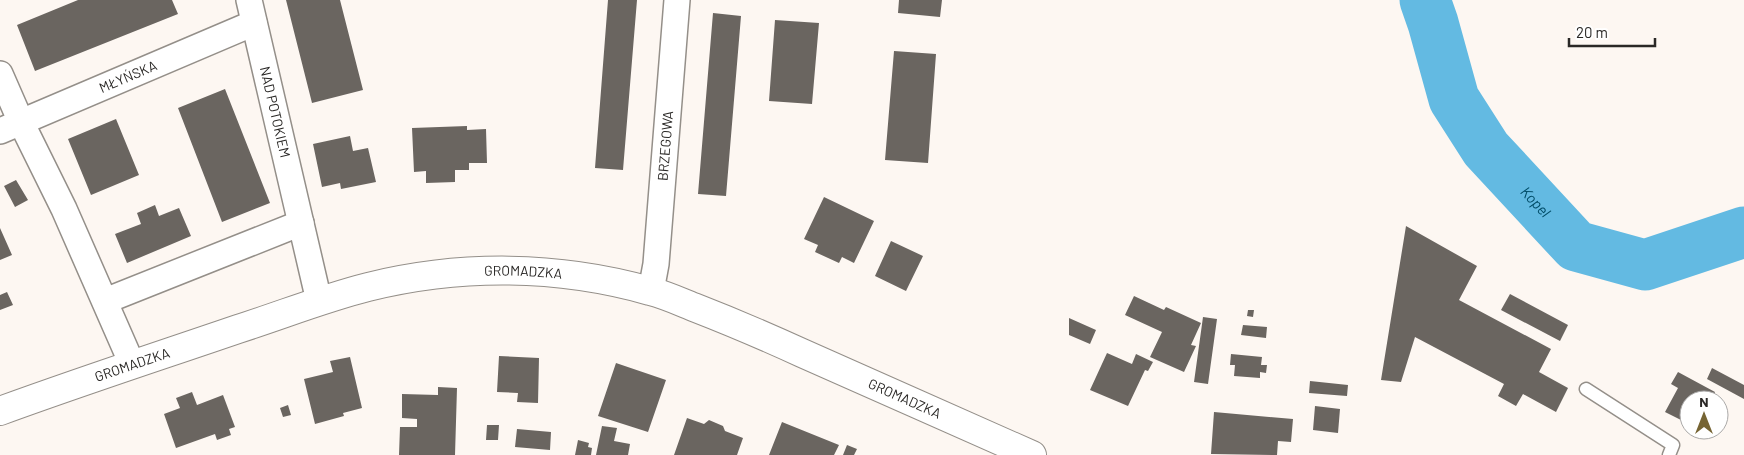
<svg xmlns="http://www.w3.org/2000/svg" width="1744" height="455" viewBox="0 0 1744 455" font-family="Barlow,sans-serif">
<rect width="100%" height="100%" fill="#fdf7f2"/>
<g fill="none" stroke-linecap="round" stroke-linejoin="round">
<path stroke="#63bae2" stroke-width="51" id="s1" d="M1425 0 1433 23 1454 99 1486 149 1576 246 1645 265 1744 232"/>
</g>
<path fill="#6a6560" d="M78 0H172L178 14 35 71 17 25Z
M286 0H340L363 90 312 103Z
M608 0H637L623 170 595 168Z
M899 0H942L940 17 898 13Z
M713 13 741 16 726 196 698 194Z
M775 20 819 23 812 104 769 101Z
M894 51 936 54 928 163 885 160Z
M225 89 270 203 222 222 178 108Z
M116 119 139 175 91 195 68 139Z
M467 126V130L486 129 487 163H469V170H455V182L426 183V171L414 172 412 128Z
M350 136 353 151 368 148 376 182 341 189 340 183 322 187 313 144Z
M16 180 28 200 15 207 4 186Z
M824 197 874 221 854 263 842 257 839 263 815 252 818 245 804 239Z
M155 205 159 216 179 208 191 236 127 263 115 234 141 224 137 213Z
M1406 226 1477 266 1459 300 1551 349 1539 372 1568 388 1556 412 1523 394 1516 406 1498 396 1504 384 1415 337 1401 382 1381 380Z
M0 228 12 255 0 260Z
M891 241 923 256 906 291 875 276Z
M7 292 13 305 0 310V295Z
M1510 294 1568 325 1560 341 1501 310Z
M1134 296 1164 310 1166 307 1201 323 1191 345 1196 346 1184 372 1150 357 1162 332 1125 315Z
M1248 310H1254L1253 317 1247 316Z
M1203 317 1217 319 1208 384 1194 382Z
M1069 318 1096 330 1090 344 1069 335Z
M1243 325 1267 327 1266 338 1241 335Z
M1107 353 1132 364 1136 354 1153 362 1148 371 1145 370 1128 406 1090 390Z
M1231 354 1262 357 1261 365H1267L1266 373 1260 372V378L1234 376 1235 365H1230Z
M499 356 539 358 538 403 517 402 518 393 497 392Z
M350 357 362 408 343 413 344 416 315 424 304 379 333 372 330 361Z
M616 363 666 380 648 432 598 416Z
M1712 368 1744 385V399L1707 379Z
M1678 372 1715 392 1711 400H1689V424L1665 412 1678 388 1671 384Z
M1310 381 1348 385 1347 396 1309 393Z
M438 387 457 388 455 455H399L400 427H417V419L402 418V394L438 395Z
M192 392 197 405 223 395 235 427 229 429 231 435 217 440 215 434 176 448 164 414 180 408 176 398Z
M288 405 291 415 283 417 280 408Z
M1315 406 1340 409 1338 433 1313 430Z
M1214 412 1293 419 1291 442 1278 441 1277 455 1211 454Z
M687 418 704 424 709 420 723 426 725 431 743 438 737 455H674Z
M782 422 839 445 834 455H769Z
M487 425H499L498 440H486Z
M602 426 617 428 614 441 630 444 628 455H596Z
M517 429 551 432 550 450 515 447Z
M578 440 589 443 588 447 592 448 591 455H575Z
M847 445 857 449 854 455H843Z"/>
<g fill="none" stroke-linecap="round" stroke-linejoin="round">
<defs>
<path id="lane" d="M1586 389 1673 445 1669 455"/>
<g id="street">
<path id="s2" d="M249 0 319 301"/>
<path d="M0 74 21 122 64 209 132 364"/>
<path id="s3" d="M0 131 254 23"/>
<path id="s4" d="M651 291 656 264 677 0"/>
<path d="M105 301 301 223"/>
</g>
<g id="secondary">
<path id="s5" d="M0 411C79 382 159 356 238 329 282 315 324 298 368 287 461 264 558 265 650 291 666 295 681 302 696 308 732 322 767 337 802 353 879 387 955 421 1032 455"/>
</g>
</defs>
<use href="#lane" stroke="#948f89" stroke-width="15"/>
<use href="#street" stroke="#948f89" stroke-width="28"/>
<use href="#secondary" stroke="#948f89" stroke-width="30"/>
<use href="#lane" stroke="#fff" stroke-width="12"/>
<use href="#street" stroke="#fff" stroke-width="25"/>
<use href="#secondary" stroke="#fff" stroke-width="28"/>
</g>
<g text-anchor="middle" stroke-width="5" stroke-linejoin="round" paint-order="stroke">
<g font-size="14" fill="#2a2826" stroke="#fff">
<text dy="5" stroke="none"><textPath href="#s3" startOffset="139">MŁYŃSKA</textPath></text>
<text dy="5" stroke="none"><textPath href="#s2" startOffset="115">NAD POTOKIEM</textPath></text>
<text dy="5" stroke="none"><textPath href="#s4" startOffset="146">BRZEGOWA</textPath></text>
<text dy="5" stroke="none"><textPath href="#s5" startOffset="545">GROMADZKA</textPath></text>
<text dy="5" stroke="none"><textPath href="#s5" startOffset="140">GROMADZKA</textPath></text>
<text dy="5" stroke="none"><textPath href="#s5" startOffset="950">GROMADZKA</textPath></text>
</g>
<g font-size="15" font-style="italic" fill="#004c67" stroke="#fff">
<text dy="5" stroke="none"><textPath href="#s1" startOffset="235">Kopel</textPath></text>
</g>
</g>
<g transform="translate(1704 415)"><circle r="24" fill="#ffffff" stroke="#aaa9a8"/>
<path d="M0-4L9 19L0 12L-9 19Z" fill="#766433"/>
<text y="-8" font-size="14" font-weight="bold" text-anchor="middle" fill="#2a2826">N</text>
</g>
<path d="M1569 38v8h86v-8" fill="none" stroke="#2a2826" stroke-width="2.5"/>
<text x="1576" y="38" font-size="15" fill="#2a2826" stroke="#ffffff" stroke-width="4" paint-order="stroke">20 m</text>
</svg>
